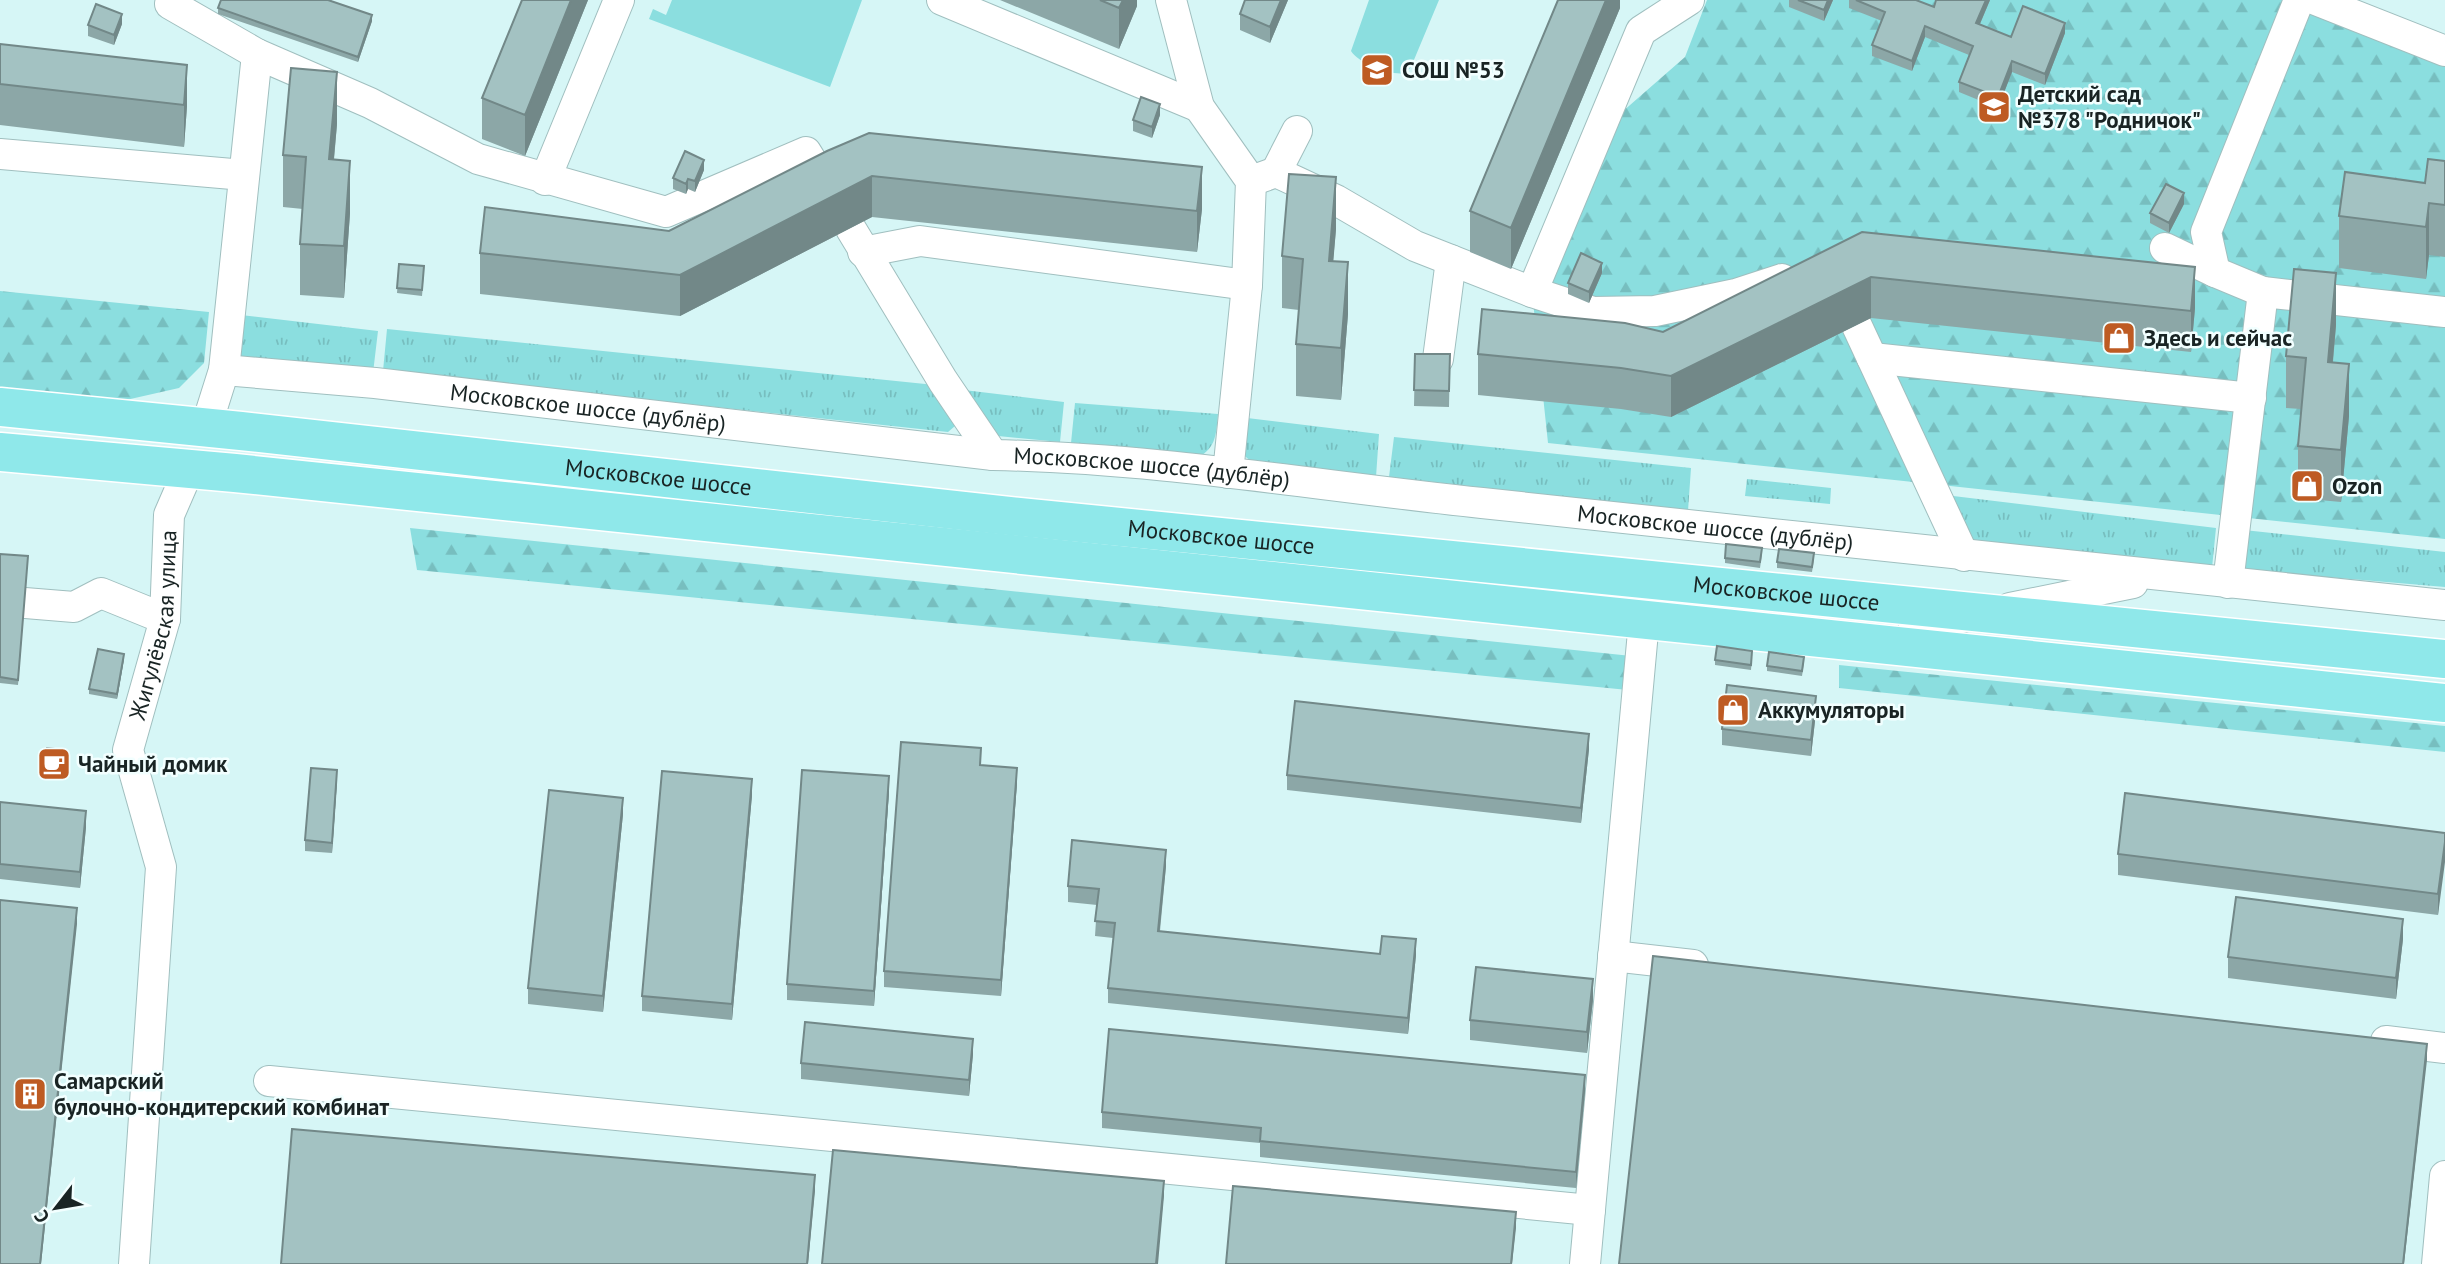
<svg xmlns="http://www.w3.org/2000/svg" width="2445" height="1264" viewBox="0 0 2445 1264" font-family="'PT Sans',sans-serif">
<defs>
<pattern id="grass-tufts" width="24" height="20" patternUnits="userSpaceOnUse" patternTransform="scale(1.75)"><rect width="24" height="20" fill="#8bdedf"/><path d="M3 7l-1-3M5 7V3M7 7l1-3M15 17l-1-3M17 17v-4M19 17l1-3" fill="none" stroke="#77bebf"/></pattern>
<pattern id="forest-firs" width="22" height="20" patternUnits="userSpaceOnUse" patternTransform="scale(1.75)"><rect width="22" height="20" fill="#8bdedf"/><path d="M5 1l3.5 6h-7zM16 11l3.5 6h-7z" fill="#77bebf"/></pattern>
</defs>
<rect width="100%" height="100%" fill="#d6f6f6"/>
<path fill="url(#grass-tufts)" d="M241 315 378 331 373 373 236 356Z
M387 329 935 385 956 420 955 426 948 432 383 371Z
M964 390 1064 402 1060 442 998 436Z
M1075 403 1218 414C1216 436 1216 450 1194 459L1071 443Z
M1239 417 1379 434 1376 477 1252 462 1241 453Z
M1394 437 1691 468 1688 511 1389 477Z
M1747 479 1831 488 1830 504 1745 496Z
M1945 495 2216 528 2212 568 1976 544Z
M2244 530 2445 552V587L2243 570Z"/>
<path fill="url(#forest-firs)" d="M1707 0H2317L2445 51V539L1548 443 1532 292 1598 133 1685 57Z
M0 291 209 312 204 363 179 388 126 400 0 387Z
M410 528 1641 657 1638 691 417 570Z
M1839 665 2445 726V752L1839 688Z"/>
<path fill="#8bdedf" d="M672 0H862L830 87 649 19 653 9 666 15Z
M1369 0H1439L1411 67 1405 73C1391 76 1358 63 1351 51Z"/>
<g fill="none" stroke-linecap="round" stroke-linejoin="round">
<defs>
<g id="minor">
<path d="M171 0 170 4 257 54 224 370 206 427"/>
<path d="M942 0 1199 107"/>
<path d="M1171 0 1199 107 1251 181 1247 285 1228 473"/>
<path d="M2299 0 2206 232 2215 272 2263 292 2445 312"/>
<path d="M2316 0 2445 51"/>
<path d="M257 54 370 103 478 159 666 212 806 152 830 191"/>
<path d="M0 154 244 175"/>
<path d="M1276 172 1297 131"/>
<path d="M545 180 619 0"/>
<path d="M1251 181 1276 172 1336 200 1415 246 1532 292 1593 312 1655 311 1736 294 1782 279"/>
<path d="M851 229 943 381 993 455"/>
<path d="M2165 248 2215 272"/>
<path d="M863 252 920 241 1247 285"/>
<path d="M1532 292 1641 31 1689 0"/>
<path d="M1857 326 1964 556"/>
<path d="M1872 358 2251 398"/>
<path d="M1438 359 1451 260"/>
<path id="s1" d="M224 370 375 383 993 455C1157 458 1319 486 1482 503 1803 537 2124 572 2445 605"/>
<path d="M2228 583 2263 292"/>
<path d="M0 601 74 607 101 593 165 619"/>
<path d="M2010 608 2133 583"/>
<path d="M1914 627 1961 618"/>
<path d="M1613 956 1693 965"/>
<path d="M2386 1041 2445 1048"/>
<path d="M269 1081 1590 1210"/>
<path id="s2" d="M134 1264 161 867 128 750 165 619 169 515 189 469"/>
<path d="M1585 1264 1646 599"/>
<path d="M2437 1264 2445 1176"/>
</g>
<g id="major">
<path id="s3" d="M0 407 241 431 1000 515 2445 659"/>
<path d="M0 452 235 473 2445 703"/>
</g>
</defs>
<use href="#minor" stroke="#a0bfbf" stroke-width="32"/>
<use href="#major" stroke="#fff" stroke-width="41"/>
<use href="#minor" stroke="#fff" stroke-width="30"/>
<use href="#major" stroke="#8fe8ea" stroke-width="38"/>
</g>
<path fill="#8ca7a7" d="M522 0H588L525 156 482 139V98Z
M1000 0H1137V6L1119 49Z
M1245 0H1288L1270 43 1240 30V14Z
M1620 0V8L1511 269 1470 252V211Z
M1789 0H1833L1824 21 1789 7Z
M1849 0H1916L1934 7 1936 0H1990L1980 24 2011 37 2065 33 2045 85 2012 72 1998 108 1959 92V82L1969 55 1925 37 1912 71 1872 56V45L1882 21 1849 8Z
M218 8 372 21 358 62 218 14Z
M122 24 114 45 88 36V25Z
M0 44 187 106 184 147 0 125Z
M1160 115 1152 138 1133 131V120Z
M337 124 334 160 350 213 344 298 300 295V244L303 209 283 207V155Z
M827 151 1202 209 1197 252 872 217 680 316 480 294V253L669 231Z
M2445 161V257L2429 255 2426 279 2339 268V216L2425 183Z
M704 170 695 192 688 189 686 194 673 189V178Z
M2184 204 2169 233 2150 223V213Z
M1336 229 1333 261 1348 314 1341 400 1296 396V344L1299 310 1282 308V256Z
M1862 232 2195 308 2191 352 1871 318 1671 417 1621 409 1478 395V354L1663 332Z
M399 264 424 272 422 296 397 293Z
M1602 273 1589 303 1568 294V283Z
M2336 325 2333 362 2349 416 2341 502 2298 498V446L2301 409 2286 408V356Z
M1415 354H1450L1449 407 1414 406Z
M0 554 28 556 18 685 0 683Z
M1762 554 1760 568 1725 563V558Z
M1814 559 1812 572 1777 568V562Z
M1752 656 1751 670 1715 665V660Z
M124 659 117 699 89 694V689Z
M1804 662 1802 676 1767 671V666Z
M1816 712 1811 756 1722 745V729Z
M1589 749 1581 823 1287 790V775Z
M64 755 61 775 45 773V768Z
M981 765 1017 783 1001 996 884 987V971Z
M337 781 332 853 305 851V840Z
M889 792 874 1006 787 1000V984Z
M752 795 732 1020 642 1011V996Z
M0 802 86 827 80 888 0 879Z
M623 814 603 1012 528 1004V988Z
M2445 833 2438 915 2118 875V854Z
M1166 866 1160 931 1380 954 1416 955 1408 1034 1108 1003V988L1113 938 1095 936 1097 905 1068 902V886Z
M2403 939 2396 999 2228 978V957Z
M1593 1000 1587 1053 1470 1040V1020Z
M973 1054 969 1096 801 1079V1063Z
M1585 1091 1576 1188 1260 1157V1143L1102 1128V1112Z"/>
<path fill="#728888" d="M571 0H588L525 156V115Z
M1123 0H1137V6L1119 49V8Z
M1281 0H1288L1270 43V27Z
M1606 0H1620V8L1511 269V228Z
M1828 0H1833L1824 21V10Z
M1986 0H1990L1976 33V23Z
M122 14V24L114 45V35Z
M372 15V21L358 62V57Z
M2065 23V33L2045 85V74Z
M1925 26V37L1912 71V61Z
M2012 61V72L1998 108V97Z
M187 65V106L184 147V105Z
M337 72V124L329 211V159Z
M1160 104V115L1152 138V127Z
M704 160V170L695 192V181Z
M350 161V213L344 298V246Z
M1202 167V209L1197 252V211Z
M872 176V217L680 316V275Z
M1336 177V229L1329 313V261Z
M688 179V189L686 194V184Z
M2184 193V204L2169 233V223Z
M2429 203V255L2426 279V227Z
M1348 262V314L1341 400V348Z
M1602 263V273L1589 303V292Z
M2195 267V308L2191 352V311Z
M2336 273V325L2328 414V362Z
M1871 277V318L1671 417V376Z
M2349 364V416L2341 502V450Z
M124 654V659L117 699V694Z
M1816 696V712L1811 756V740Z
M1589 734V749L1581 823V808Z
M1017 768V783L1001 996V980Z
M337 770V781L332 853V843Z
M889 776V792L874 1006V991Z
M752 779V795L732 1020V1004Z
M623 798V814L603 1012V996Z
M86 811V827L80 888V872Z
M2445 842V862L2438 915V894Z
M1166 850V866L1158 946V931Z
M77 908V924L41 1264H40Z
M2403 919V939L2396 999V978Z
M1416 939V955L1408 1034V1018Z
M1593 979V1000L1587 1053V1032Z
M973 1039V1054L969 1096V1080Z
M2427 1044V1060L2404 1264H2403Z
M1585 1075V1091L1576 1188V1172Z
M815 1175V1191L808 1264H807Z
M1164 1181V1196L1158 1264H1156Z
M1516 1212V1228L1512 1264H1511Z"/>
<path fill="#a3c2c2" stroke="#728888" stroke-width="2" d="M221 0H328L372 15 358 57 218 8Z
M522 0H571L525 115 482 98Z
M1100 0H1123L1119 8Z
M1245 0H1281L1270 27 1240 14Z
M1558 0H1606L1511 228 1470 211Z
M1798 0H1828L1824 10Z
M1856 0H1916L1934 7 1936 0H1986L1976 23 2011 37 2023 6 2065 23 2045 74 2012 61 1998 97 1959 82 1973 46 1925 26 1912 61 1872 45 1885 12Z
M96 4 122 14 114 35 88 25Z
M0 44 187 65 184 105 0 84Z
M291 68 337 72 329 159 350 161 344 246 300 244 306 157 283 155Z
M1141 97 1160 104 1152 127 1133 120Z
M869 133 1202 167 1197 211 872 176 680 275 480 253 485 207 669 231 827 151Z
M685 151 704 160 695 181 688 179 686 184 673 178Z
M2428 159 2445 161V205L2429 203 2426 227 2339 216 2345 172 2425 183Z
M1289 174 1336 177 1329 261 1348 262 1341 348 1296 344 1303 259 1282 256Z
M2166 184 2184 193 2169 223 2150 213Z
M1862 232 2195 267 2191 311 1871 277 1671 376 1621 368 1478 354 1482 309 1625 323 1663 332Z
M1581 253 1602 263 1589 292 1568 283Z
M399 264 424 266 422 290 397 288Z
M2294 269 2336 273 2328 362 2349 364 2341 450 2298 446 2306 358 2286 356Z
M1415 354H1450L1449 391 1414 390Z
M1726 544 1762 548 1760 562 1725 558Z
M1779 549 1814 553 1812 567 1777 562Z
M0 554 28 556 18 680 0 677Z
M1717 646 1752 651 1751 665 1715 660Z
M98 649 124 654 117 694 89 689Z
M1769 652 1804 657 1802 671 1767 666Z
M1727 685 1816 696 1811 740 1722 729Z
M1295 701 1589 734 1581 808 1287 775Z
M901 742 981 748 980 765 1017 768 1001 980 884 971Z
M47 748 64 750 61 770 45 768Z
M311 768 337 770 332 843 305 840Z
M802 770 889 776 874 991 787 984Z
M662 771 752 779 732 1004 642 996Z
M549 790 623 798 603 996 528 988Z
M2125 793 2445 833V842L2438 894 2118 854Z
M0 802 86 811 80 872 0 864Z
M1072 840 1166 850 1158 931 1380 954 1382 936 1416 939 1408 1018 1108 988 1115 923 1095 921 1099 889 1068 886Z
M2236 897 2403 919 2396 978 2228 957Z
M0 900 77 908 40 1264H0Z
M1653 956 2427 1044 2403 1264H1619Z
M1476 967 1593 979 1587 1032 1470 1020Z
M805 1022 973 1039 969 1080 801 1063Z
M1109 1029 1585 1075 1576 1172 1260 1141 1261 1128 1102 1112Z
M292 1129 815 1175 807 1264H281Z
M833 1150 1164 1181 1156 1264H822Z
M1233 1186 1516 1212 1511 1264H1226Z"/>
<defs>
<symbol id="school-square" viewBox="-11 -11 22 22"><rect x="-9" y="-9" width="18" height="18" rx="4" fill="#be5b23" stroke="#f2ffff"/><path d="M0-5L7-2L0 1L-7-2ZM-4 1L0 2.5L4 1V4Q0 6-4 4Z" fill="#fff"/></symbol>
<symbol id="shop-square" viewBox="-11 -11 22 22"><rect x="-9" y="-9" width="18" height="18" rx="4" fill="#be5b23" stroke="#f2ffff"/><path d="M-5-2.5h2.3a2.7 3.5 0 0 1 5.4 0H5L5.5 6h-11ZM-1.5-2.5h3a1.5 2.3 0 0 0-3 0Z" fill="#fff"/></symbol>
<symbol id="cafe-square" viewBox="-11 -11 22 22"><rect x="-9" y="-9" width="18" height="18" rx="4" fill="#be5b23" stroke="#f2ffff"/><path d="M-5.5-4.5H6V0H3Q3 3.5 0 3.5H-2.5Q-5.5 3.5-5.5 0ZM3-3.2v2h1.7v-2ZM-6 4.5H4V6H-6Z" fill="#fff"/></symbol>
<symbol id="building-square" viewBox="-11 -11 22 22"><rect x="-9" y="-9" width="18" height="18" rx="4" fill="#be5b23" stroke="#f2ffff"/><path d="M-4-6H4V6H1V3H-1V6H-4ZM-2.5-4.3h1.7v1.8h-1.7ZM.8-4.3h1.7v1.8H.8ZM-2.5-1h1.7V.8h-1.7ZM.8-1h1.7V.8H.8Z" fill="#fff"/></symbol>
</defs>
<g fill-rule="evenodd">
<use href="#school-square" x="1358" y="51" width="38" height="38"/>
<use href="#school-square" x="1975" y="88" width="38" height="38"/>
<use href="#shop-square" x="2100" y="319" width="38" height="38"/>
<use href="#shop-square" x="2288" y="467" width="38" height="38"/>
<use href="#shop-square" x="1714" y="691" width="38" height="38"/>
<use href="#cafe-square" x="35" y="745" width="38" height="38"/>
<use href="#building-square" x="11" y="1075" width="38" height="38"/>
</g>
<g text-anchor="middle" stroke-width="5" stroke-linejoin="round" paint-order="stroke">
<g font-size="23" font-weight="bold" fill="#192424" stroke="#f2ffff" text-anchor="start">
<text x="1402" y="78">СОШ №53</text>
<text x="2018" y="102">Детский сад<tspan x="2018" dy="26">№378 "Родничок"</tspan></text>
<text x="2144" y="346">Здесь и сейчас</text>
<text x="2332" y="494">Ozon</text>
<text x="1758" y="718">Аккумуляторы</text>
<text x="78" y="772">Чайный домик</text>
<text x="54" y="1089">Самарский<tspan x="54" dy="26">булочно-кондитерский комбинат</tspan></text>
</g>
<g font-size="23" fill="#192424" stroke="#f2ffff">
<text dy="8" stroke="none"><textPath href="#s1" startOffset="366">Московское шоссе (дублёр)</textPath></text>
<text dy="8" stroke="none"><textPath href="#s1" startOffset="933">Московское шоссе (дублёр)</textPath></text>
<text dy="8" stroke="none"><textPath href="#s3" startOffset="662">Московское шоссе</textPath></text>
<text dy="8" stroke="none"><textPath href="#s1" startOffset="1500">Московское шоссе (дублёр)</textPath></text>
<text dy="8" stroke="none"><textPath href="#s3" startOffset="1228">Московское шоссе</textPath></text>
<text dy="8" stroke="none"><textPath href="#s3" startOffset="1796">Московское шоссе</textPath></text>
<text dy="8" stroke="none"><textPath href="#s2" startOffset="648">Жигулёвская улица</textPath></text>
</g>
</g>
<g transform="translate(56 1208) rotate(239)" stroke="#f2ffff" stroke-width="5" paint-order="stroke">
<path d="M0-5L12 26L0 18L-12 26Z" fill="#192424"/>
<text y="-10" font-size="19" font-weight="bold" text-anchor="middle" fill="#192424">С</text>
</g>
</svg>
